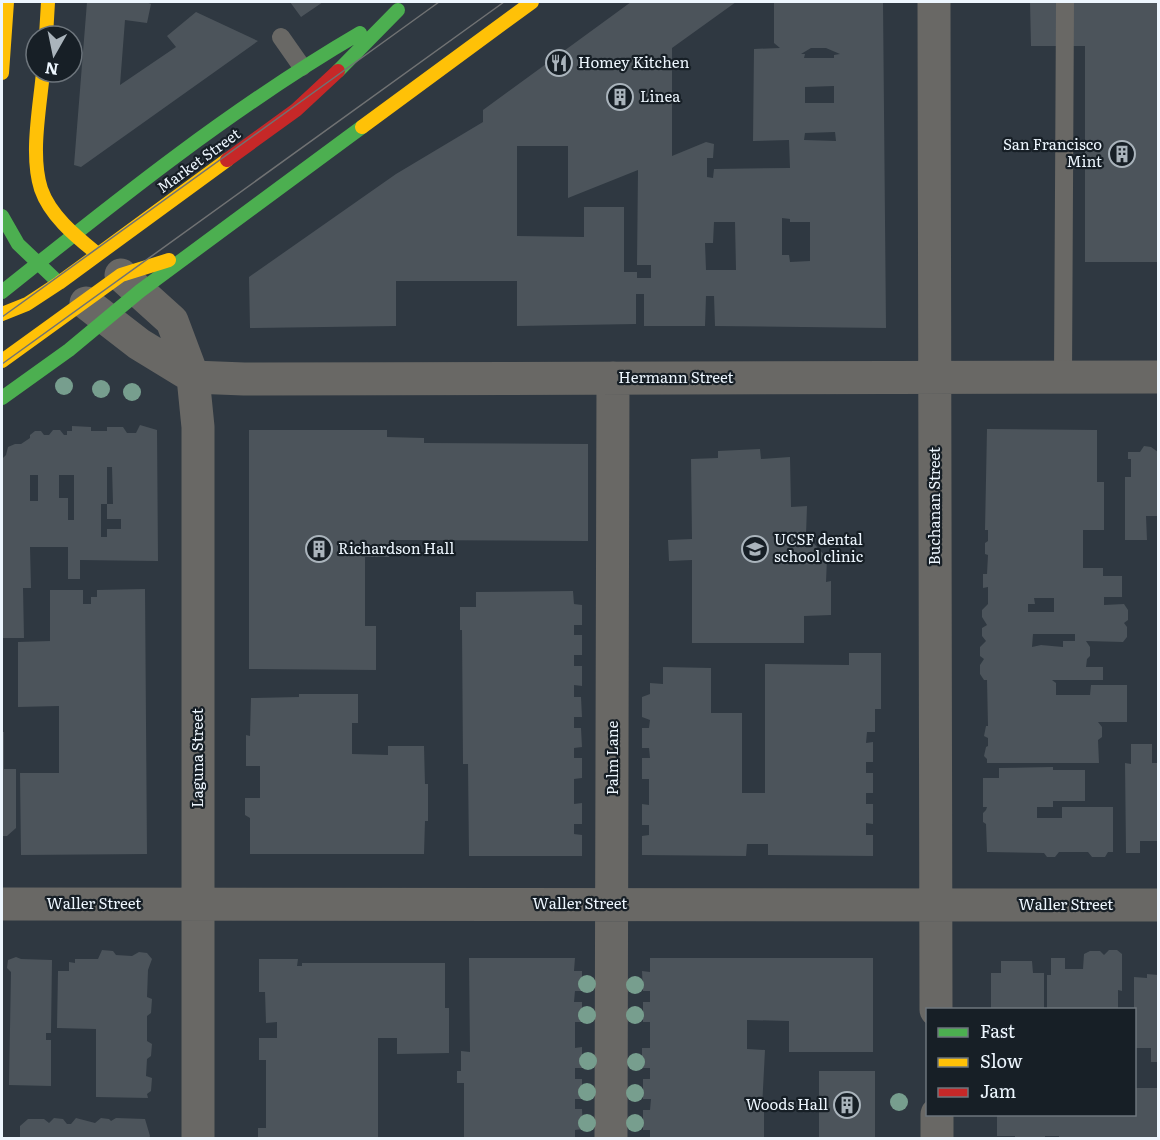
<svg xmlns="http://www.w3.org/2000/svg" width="1160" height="1140" viewBox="0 0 1160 1140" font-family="Literata,serif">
<rect width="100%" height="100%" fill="#2f3841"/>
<path fill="#4c545b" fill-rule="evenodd" d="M87 2H146L151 4 147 23 125 20 120 85 176 47 167 36 196 12 258 41 81 167 74 165Z
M290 2H323L301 17Z
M631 2H736L672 48V156L706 142 714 144 713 158H707V177L713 178 714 169 790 168 789 140 753 141 754 49 780 48 774 43V2H883L886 328 715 326 714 296H706L705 326H644V294H636V324L517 326V281H396V326L250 328 249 277 396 174 483 122V110ZM811 48H826L840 54 834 55V58H804L805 54H801ZM834 86V103H805V87ZM835 132 836 141 804 140 805 133ZM517 146H568V198L638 170 637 265H651V278H637V272H624V207H584V237L517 236ZM782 218 790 219V222H810V261L790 262 789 255H782ZM714 222H735L736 270H706L705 243H713Z
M1030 2H1158V262H1085V46H1031Z
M140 425 157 430 158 561 80 560V579H68V547H30L31 588H23L24 638H2V459L6 455 8 447 15 444H21L30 438V435L35 431H41L44 435H49L53 430H60L64 435H67V431H72V426L91 427V431H107V427H123L127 433H136ZM107 467H112L113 504H107V519H121V529H107V537H101V504H107ZM30 475H38V501H30ZM59 475H74V520H68V498H59Z
M987 429 1097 430V482H1104V530H1083V568H1103V576H1122V597H1104V605L1124 604 1128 610V620L1124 623 1127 627V637L1123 642 1086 641 1090 647V656L1087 659 1086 667H1103V680H1052L1056 683V695H1090L1091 685H1127V722H1098L1102 727V737L1098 740 1099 763H987V759L984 756 986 747 988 746V738L984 736 986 726H988L987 680H984L980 674V665L984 659 980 656V647L986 641 982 636V628L987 625 982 617V610L988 604V587L983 588V574H987L988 555 985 554V543L988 541V530H985ZM1034 598H1054V612H1028V604H1035ZM1033 634H1075V641H1063V647L1041 645 1032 647Z
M249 430H387V437L424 438V443L588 444V541L390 540 389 557H365V626H376V670L249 669Z
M1144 446 1151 447 1158 452V516H1146L1147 540H1125V477H1131V459H1128V452H1140Z
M760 449 761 459 790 457 791 507 807 506 806 535 827 558 826 582 831 581V615L804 616V643H692V560L669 561 668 540 692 539 691 459 718 458V451Z
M145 589 147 854 21 855 20 773H59V706L18 707V642L50 641V590H83V604H91V597H97V590Z
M573 591 574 604 582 605V625H574V635H582V655H574V666H582V686L574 685V697H581L582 717H574V728H581L582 747 574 748V758H582V778L574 779V804L582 803V824H574V834L582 835V856H469L468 764H463L462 630H460V607H476V592Z
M849 653H881V709H875V732H867L866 743 873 742V762H866V773H873V793H866V804H873V824L866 823V835H873V856L768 855V844H747L746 856 642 855V836L649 835V825H642V804L649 805V779H642V758H650L649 748H642V728H649L650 720 642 717V697L650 694V683L663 684V667L711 668V713H742V793H765V664L849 665Z
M299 694H358V723H352V754L388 755V746H424L425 784H428V821H425L424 854H250V818L245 815V798H260V766H246V735L250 736 251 698 299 697Z
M2 732H4V769H16V828L7 836H2Z
M1131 744H1152V763H1158V841H1140V853H1126L1125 763 1131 764Z
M1053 767V770H1085V801H1053V807H1037V818H1062V807H1113V852H1108L1105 857H1092L1088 852H1059L1055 857H1047L1044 853 987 852 986 824 983 822V813L986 810 987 807H983V778H999V768Z
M102 950 113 951 116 955 132 956 139 952 147 953 152 959 148 970 147 997 152 999 151 1013 147 1016V1041L152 1044 151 1056 147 1059 146 1076 152 1078 151 1091 147 1094 148 1098 96 1097V1029L57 1028 58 971H69V962L75 963V959H98Z
M1109 950H1117L1122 954V991L1118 990V1010H1047V975H1051V958H1065V969H1083L1084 954 1090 951H1100L1104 955Z
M16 957 21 959 52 960 51 1033H46V1040H51V1086L9 1085 11 972 7 968 8 960Z
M469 958H575L574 971H582V991H575L574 1002H582V1022H575V1048L582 1047V1068H575V1079H582V1099H575V1109H582L583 1129 575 1130V1138H464V1083H457V1071H461V1051L470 1052Z
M650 958H873V1052H789V1021L747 1020V1049L765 1050 762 1108 764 1107V1138H650V1130H643V1110H650L651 1099H643V1079H650V1068H642V1048H650V1022H643V1002H650V991H643L642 971 650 972Z
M259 959H298L297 966H302V963H445V1008H449V1053L397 1054V1038H378V1138H258V1128H266V1060H259V1038H277V1022L266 1023 265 992H259Z
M1001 961H1032L1033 973H1044V1008L991 1010V973H1001Z
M1147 974 1158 975V1062H1151V1048H1134V977L1147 978Z
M819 1071H875V1138H819Z
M1134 1088H1158V1138H1059V1136H1045V1138H1015V1136H997V1114H1134Z
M54 1118 63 1119 67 1124H71L76 1118 95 1123 101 1118 109 1119 111 1121 116 1118 145 1119 150 1136 149 1138H20V1126L28 1119H44L49 1123Z"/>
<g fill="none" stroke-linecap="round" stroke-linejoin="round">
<path stroke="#696865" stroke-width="18" d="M281 37 302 67
M1063 377 1065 2"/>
<path stroke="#696865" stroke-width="33" d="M934 2 936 1010
M121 275 172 321 193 377 198 427V1138
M86 303 139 344 193 377 244 379 1158 377
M2 904 1158 905
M937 1114V1138
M611 1138 613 378"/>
<path stroke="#4caf50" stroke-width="14" d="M338 71 398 10
M2 216 18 244 58 282
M2 292C117 200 233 107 360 33
M2 398 69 350 140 291 362 127"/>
<path stroke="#ffc107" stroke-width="14" d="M46 36 48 2
M43 72C40 107 30 155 41 189 50 215 74 235 95 252
M2 73 7 2
M362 127 532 2
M2 314 27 304 59 283 227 160
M2 361 121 275 169 260"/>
<path stroke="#c62828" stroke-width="14" d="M227 160 296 110 338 71"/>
<path stroke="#707273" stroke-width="1.5" d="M2 317 439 2
M2 364 504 2"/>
</g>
<g fill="#779e8e">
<circle cx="64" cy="386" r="9"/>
<circle cx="101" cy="389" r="9"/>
<circle cx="132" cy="392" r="9"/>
<circle cx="587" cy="984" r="9"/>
<circle cx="635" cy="985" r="9"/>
<circle cx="587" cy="1015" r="9"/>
<circle cx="635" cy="1015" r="9"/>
<circle cx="588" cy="1061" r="9"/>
<circle cx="636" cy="1062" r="9"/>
<circle cx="587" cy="1092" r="9"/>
<circle cx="635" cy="1093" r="9"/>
<circle cx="899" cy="1102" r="9"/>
<circle cx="587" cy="1123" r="9"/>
<circle cx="635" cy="1123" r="9"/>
</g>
<defs>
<symbol id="restaurant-ring" viewBox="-11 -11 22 22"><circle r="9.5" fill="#171f26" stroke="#aab4bc" stroke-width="1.5"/><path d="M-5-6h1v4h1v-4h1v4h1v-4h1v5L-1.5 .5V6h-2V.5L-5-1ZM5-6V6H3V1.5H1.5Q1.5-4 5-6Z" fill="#aab4bc"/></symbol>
<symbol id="building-ring" viewBox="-11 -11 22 22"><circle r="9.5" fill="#171f26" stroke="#aab4bc" stroke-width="1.5"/><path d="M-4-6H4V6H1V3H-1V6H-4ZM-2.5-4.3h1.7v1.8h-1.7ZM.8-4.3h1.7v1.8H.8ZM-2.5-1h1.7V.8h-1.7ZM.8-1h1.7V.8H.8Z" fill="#aab4bc"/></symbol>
<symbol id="university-ring" viewBox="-11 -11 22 22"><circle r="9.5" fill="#171f26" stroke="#aab4bc" stroke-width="1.5"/><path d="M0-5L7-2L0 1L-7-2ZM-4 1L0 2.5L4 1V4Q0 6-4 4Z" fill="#aab4bc"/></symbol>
</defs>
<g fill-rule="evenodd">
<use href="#restaurant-ring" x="544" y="48" width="30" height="30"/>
<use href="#building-ring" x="605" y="82" width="30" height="30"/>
<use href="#building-ring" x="1107" y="139" width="30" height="30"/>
<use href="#building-ring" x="304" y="534" width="30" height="30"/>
<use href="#university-ring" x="740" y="534" width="30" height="30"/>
<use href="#building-ring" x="832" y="1090" width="30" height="30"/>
</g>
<g text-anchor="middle" stroke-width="4.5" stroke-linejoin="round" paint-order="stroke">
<g font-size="15" fill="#edf6fe" stroke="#171f26" text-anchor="start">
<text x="578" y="68">Homey Kitchen</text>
<text x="640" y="102">Linea</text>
<text x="1102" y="150" text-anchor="end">San Francisco<tspan x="1102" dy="17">Mint</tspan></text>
<text x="774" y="545">UCSF dental<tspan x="774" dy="17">school clinic</tspan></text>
<text x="338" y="554">Richardson Hall</text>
<text x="828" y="1110" text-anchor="end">Woods Hall</text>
</g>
<g font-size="15" fill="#edf6fe" stroke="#171f26">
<text transform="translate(199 161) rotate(-36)" y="5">Market Street</text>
<text x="676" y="383">Hermann Street</text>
<text transform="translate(935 506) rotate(-90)" y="5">Buchanan Street</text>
<text transform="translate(198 758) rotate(-90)" y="5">Laguna Street</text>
<text transform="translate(613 758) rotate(-90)" y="5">Palm Lane</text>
<text x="94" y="909">Waller Street</text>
<text x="580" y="909">Waller Street</text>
<text x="1066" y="910">Waller Street</text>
</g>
</g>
<rect width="1160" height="1140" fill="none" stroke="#edf6fe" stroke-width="6"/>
<rect x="926" y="1008" width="210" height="108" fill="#171f26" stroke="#6d757c" stroke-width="1.5"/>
<rect x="938" y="1028" width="30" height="9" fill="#4caf50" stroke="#6d757c" stroke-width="1.5"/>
<text x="980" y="1038" font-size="18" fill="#edf6fe">Fast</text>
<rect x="938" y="1058" width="30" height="9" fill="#ffc107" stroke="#6d757c" stroke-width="1.5"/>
<text x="980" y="1068" font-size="18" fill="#edf6fe">Slow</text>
<rect x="938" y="1088" width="30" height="9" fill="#c62828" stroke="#6d757c" stroke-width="1.5"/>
<text x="980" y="1098" font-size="18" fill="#edf6fe">Jam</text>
<g transform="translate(54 54) rotate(189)"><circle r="28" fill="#171f26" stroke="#6d757c" stroke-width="1.5"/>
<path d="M0-4.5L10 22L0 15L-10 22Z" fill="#aab4bc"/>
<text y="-9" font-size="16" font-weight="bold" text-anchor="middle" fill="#edf6fe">N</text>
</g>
</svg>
